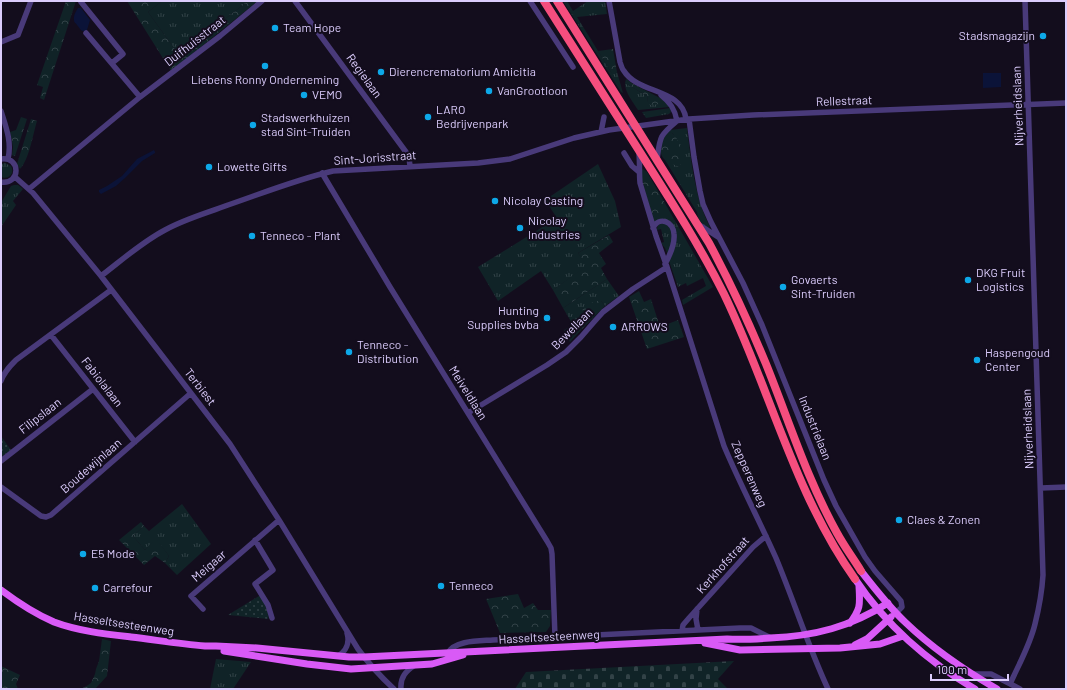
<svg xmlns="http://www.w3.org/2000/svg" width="1067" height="690" viewBox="0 0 1067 690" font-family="Barlow,sans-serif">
<defs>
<pattern id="grass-tufts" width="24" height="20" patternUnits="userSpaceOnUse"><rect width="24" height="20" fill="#102327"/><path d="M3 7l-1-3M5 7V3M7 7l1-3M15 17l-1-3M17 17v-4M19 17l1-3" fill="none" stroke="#324247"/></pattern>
<pattern id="forest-crowns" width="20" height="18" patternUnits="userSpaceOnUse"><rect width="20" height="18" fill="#102327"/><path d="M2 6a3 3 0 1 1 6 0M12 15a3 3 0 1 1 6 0" fill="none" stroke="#324247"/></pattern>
<pattern id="cemetery-stones" width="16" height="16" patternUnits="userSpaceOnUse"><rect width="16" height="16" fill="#102327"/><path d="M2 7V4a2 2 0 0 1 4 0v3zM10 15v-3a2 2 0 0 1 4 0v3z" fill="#324247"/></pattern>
<pattern id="park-dots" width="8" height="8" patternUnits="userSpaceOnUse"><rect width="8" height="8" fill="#102327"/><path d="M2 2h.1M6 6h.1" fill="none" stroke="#324247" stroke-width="1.8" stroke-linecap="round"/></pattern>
</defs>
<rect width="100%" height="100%" fill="#130d1d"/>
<path fill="url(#grass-tufts)" d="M162 1H248L179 55 148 12Z
M563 1H567L573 11 588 1H605L607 14 577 17 611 72 613 73 617 72 623 93 621 92Z
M625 83 647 96 648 102 660 104V98L665 101 670 107 638 110C633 102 625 93 625 83Z
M670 108 671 112 669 114 646 118 642 112Z
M687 128C691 161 695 198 710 227L709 228C702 224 698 221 697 212L665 160 680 167 674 135 672 133 667 132 670 130Z
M5 163 11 166C15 173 9 180 1 177V164Z
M598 164 615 201 621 227 578 253 587 266 553 290 541 271 498 301 478 267 557 218 545 200Z
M14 185H18L23 189 13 201 16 205 1 227V206L2 201 11 186Z
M674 219 713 287 683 305 682 300 706 286 703 278 687 286 686 283 678 287 669 261 674 249 670 222Z
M662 223 670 226 673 239 668 255 665 248 661 243 664 242 661 229 657 230V228L658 225Z
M607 279 619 296 605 306 601 301 582 309 584 313 576 318 582 329 570 342 564 330 573 325 563 308Z
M182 504 211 544 177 575 165 563 169 556 156 539 145 550 133 536 144 526 149 531Z
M216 659 251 662 233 689H210Z"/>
<path fill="url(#forest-crowns)" d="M66 1H76L44 100 40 98 43 87 37 85Z
M127 1H162L148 12 179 55 248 1H258L171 71Z
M613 49 617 72 613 74 611 72 598 51Z
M626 79 633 84 660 98V104L650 105 648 102 647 96 625 83Z
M21 117 27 119 15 156H14L12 155 13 147 10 132 16 130Z
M31 119 37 121C33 134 29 160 20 169L17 164Z
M667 132C670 132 671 132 673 134 680 139 682 159 680 167 676 165 668 163 665 160 656 152 663 140 667 132Z
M643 169 647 172 674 219 670 222 654 223 642 180V170Z
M609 235 613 242 599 253 606 264 601 268 607 279 563 308 553 290 586 266 578 253Z
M639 291 644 302 651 299 660 327 678 320 684 337 647 349 629 297Z
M597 301H601L605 306 582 329 575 318 584 313 582 309 588 304Z
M141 522 144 526 133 536 145 550 156 538 169 556 165 563 155 556 144 565 119 540Z
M518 594 524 608 533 603 538 610H551L550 626 546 632 500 633 486 599Z
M102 639 111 641 107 676 95 689H80L85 687 91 683 95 674 96 669 99 661Z
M1 666 20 675 16 684 18 689H1Z"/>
<path fill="url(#cemetery-stones)" d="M734 661 718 679 728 689H515L526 672Z"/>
<path fill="url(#park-dots)" d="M1 436 11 450 1 457Z
M259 596H261C265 603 271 611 268 619L228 615Z"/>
<path fill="#0b1338" d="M78 8H81L90 20 87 30C82 33 81 30 77 25 76 23 74 23 74 20 73 16 76 11 78 8Z
M983 73H1001V87L983 88Z
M154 150 155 152V153L142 161 125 178 116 186 101 194 99 192V190L107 186 122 176 137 159Z"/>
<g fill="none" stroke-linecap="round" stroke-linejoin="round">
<path stroke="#493a7a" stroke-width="5.5" d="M295 1 406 152 409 158 410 166
M530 1 573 67
M609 1 620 62C621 65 622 69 624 71 638 94 682 88 686 119
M81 2 123 54 112 63
M86 33 140 97
M1 42 18 35 31 1
M661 95C670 102 675 109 677 121
M1 111C6 127 12 142 8 159
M689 119 694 157 700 191 703 204 711 222 743 283 762 325 824 480 836 506 865 557 875 571 901 601 902 607 896 613
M601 132 604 117
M624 153 632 166 639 172
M639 154C640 164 639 173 640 183L656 236 667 267 724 446C740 484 759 520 776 558 794 601 808 646 828 689
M1 159C21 156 21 185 1 182
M657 160C660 137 659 136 677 121
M322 173 390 287 547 541 551 548 552 554 555 637
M15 177 33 193 101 276 230 444 279 520 358 649C369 664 381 677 394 689
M29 189 140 97 220 36 262 1
M698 224 718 237
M653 228C659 216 673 221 674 234 675 244 670 255 665 264
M101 276C122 260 142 242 165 230 185 219 207 213 228 205 263 193 298 179 333 171L478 163 510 159 574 138 609 130 689 119 753 115 1066 103
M51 335 135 442
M1 381C4 372 10 366 16 360L111 290
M468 413 547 365 566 352 581 337 594 322 603 312 633 289 667 267
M1 461 93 389
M1 487 41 516 46 517 51 515 191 393
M1041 488 1066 487
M255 540 273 570 255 584 268 605 272 618
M203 609 191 596 279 520
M697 609 696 619 698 630
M682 631 683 625 689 618 753 547 766 536
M448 653C455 640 480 641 493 640L740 628H751L771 638
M338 656C346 651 350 643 347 633
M972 674H991L1020 689
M1010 684C1019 664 1030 645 1035 624 1039 608 1042 591 1043 575L1025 1
M401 689C400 677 406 671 415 665"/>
<path stroke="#d95af6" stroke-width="7" d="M861 571C875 589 889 607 905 622 933 649 964 670 997 689
M855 579C885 624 928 662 975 689
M1 590C17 602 35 614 54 622 78 631 105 634 131 637 156 640 180 644 205 646H216L257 648 349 657H364L727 639C742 640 756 639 770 638 815 636 850 627 888 603
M850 623C861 608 860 605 859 586
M705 643 740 650 840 648 880 644 903 636
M855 645 867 639 891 617
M224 651 307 664 351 669 432 664 463 655"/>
<path stroke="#f54e7e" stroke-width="8" d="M544 1C578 54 611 107 645 160 673 204 701 248 724 294 770 389 794 493 855 579
M557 1 709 243C730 282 749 323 766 364 789 421 807 479 837 533 844 546 853 558 861 571"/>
</g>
<g fill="#0da8e8" stroke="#130d1d" stroke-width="1.5">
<circle cx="275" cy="28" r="4"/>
<circle cx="1043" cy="36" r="4"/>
<circle cx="265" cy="66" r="4"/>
<circle cx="381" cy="72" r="4"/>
<circle cx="489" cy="91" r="4"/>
<circle cx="304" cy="95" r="4"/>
<circle cx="428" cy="117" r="4"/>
<circle cx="253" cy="125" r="4"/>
<circle cx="209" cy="167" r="4"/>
<circle cx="495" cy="201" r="4"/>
<circle cx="520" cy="228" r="4"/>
<circle cx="252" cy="236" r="4"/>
<circle cx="968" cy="280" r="4"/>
<circle cx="783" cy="287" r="4"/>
<circle cx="547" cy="318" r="4"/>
<circle cx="613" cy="327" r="4"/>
<circle cx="349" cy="352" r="4"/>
<circle cx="977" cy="360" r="4"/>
<circle cx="899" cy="520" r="4"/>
<circle cx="83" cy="554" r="4"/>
<circle cx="441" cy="586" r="4"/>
<circle cx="95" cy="588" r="4"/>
</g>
<g text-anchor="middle" stroke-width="4" stroke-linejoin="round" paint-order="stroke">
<g font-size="12" fill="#dbccfc" stroke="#130d1d" text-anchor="start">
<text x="283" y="32">Team Hope</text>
<text x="1035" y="40" text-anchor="end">Stadsmagazijn</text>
<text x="389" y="76">Dierencrematorium Amicitia</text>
<text x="265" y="84" text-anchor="middle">Liebens Ronny Onderneming</text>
<text x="497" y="95">VanGrootloon</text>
<text x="312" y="99">VEMO</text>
<text x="436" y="114">LARO<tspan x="436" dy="14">Bedrijvenpark</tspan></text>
<text x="261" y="122">Stadswerkhuizen<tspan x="261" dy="14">stad Sint-Truiden</tspan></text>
<text x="217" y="171">Lowette Gifts</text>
<text x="503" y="205">Nicolay Casting</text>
<text x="528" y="225">Nicolay<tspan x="528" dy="14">Industries</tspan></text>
<text x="260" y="240">Tenneco - Plant</text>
<text x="976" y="277">DKG Fruit<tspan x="976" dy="14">Logistics</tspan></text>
<text x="791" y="284">Govaerts<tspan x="791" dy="14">Sint-Truiden</tspan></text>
<text x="539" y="315" text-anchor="end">Hunting<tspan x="539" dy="14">Supplies bvba</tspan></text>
<text x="621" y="331">ARROWS</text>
<text x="357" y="349">Tenneco -<tspan x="357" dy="14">Distribution</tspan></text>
<text x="985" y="357">Haspengoud<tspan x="985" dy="14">Center</tspan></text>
<text x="907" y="524">Claes &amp; Zonen</text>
<text x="91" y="558">E5 Mode</text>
<text x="449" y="590">Tenneco</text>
<text x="103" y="592">Carrefour</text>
</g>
<g font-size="12" fill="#dbccfc" stroke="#130d1d">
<text transform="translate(195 41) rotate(-38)" y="4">Duifhuisstraat</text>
<text transform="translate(364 76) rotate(54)" y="4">Regielaan</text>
<text transform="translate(844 101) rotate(-2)" y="4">Rellestraat</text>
<text transform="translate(1018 106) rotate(-92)" y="4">Nijverheidslaan</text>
<text transform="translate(375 158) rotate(-4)" y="4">Sint-Jorisstraat</text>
<text transform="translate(572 329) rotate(-45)" y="4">Bewellaan</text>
<text transform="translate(102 382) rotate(52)" y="4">Fabiolalaan</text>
<text transform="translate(200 387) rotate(52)" y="4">Terbiest</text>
<text transform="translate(468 393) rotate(58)" y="4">Meiveldlaan</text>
<text transform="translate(40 416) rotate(-38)" y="4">Filipslaan</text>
<text transform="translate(815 428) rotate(68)" y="4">Industrielaan</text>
<text transform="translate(1028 429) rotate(-92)" y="4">Nijverheidslaan</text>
<text transform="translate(91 466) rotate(-41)" y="4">Boudewijnlaan</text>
<text transform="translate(749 474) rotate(66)" y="4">Zepperenweg</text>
<text transform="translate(723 565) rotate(-48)" y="4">Kerkhofstraat</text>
<text transform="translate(209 566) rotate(-41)" y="4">Meigaar</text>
<text transform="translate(124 624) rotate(9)" y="4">Hasseltsesteenweg</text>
<text transform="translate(549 637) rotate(-3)" y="4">Hasseltsesteenweg</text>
</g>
</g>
<rect width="1067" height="690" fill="none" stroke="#dbccfc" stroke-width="4"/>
<path d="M931 674v6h77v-6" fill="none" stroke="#dbccfc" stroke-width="2"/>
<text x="937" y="674" font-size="12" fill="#dbccfc" stroke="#130d1d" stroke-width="3" paint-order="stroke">100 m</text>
</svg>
